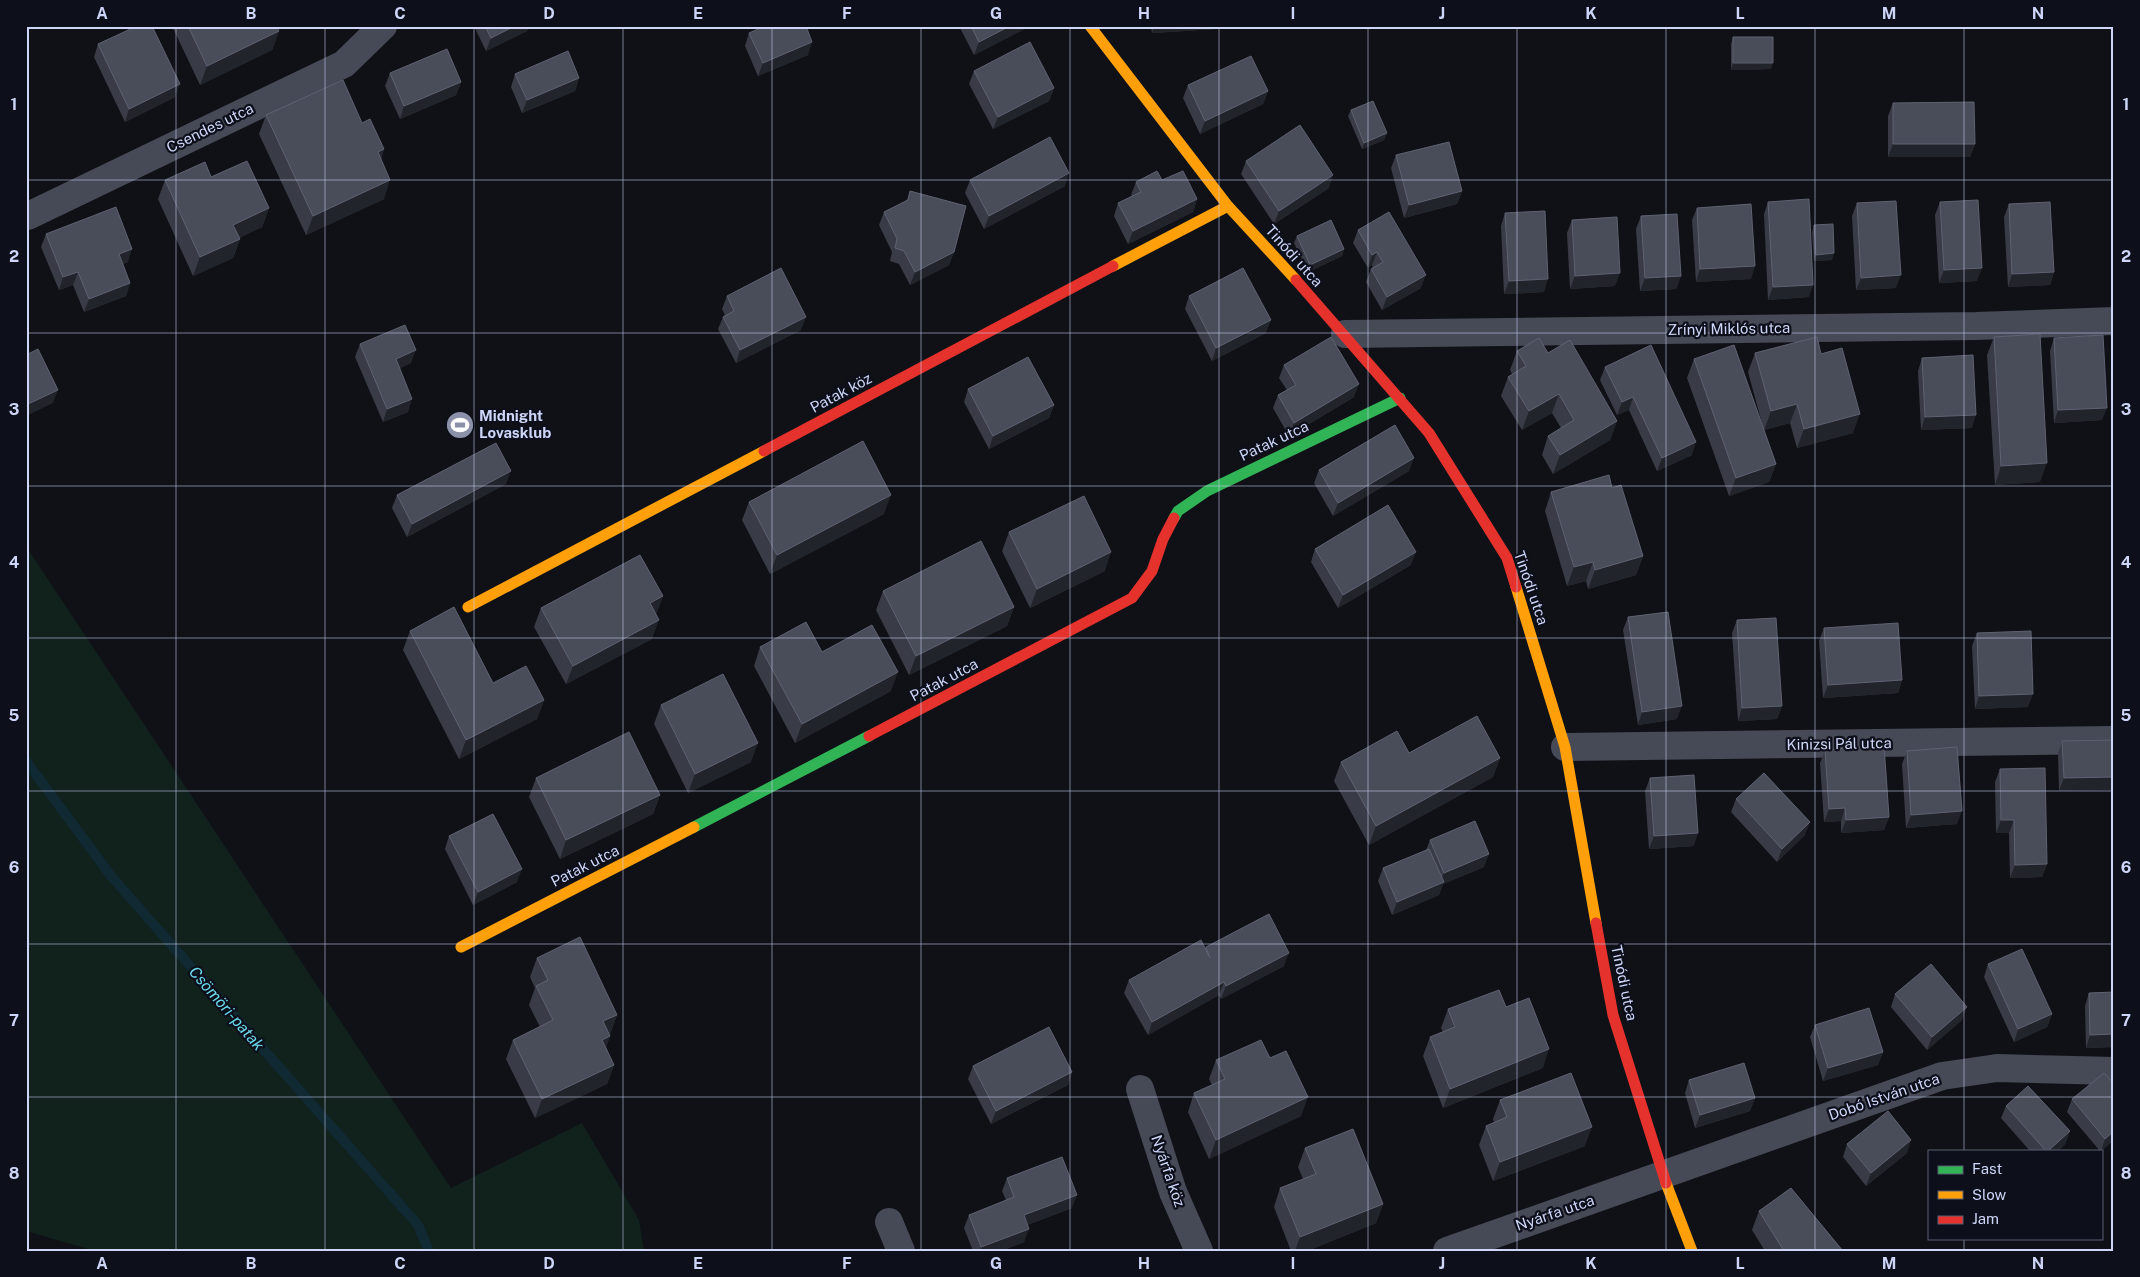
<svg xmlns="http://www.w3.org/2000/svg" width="2140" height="1277" viewBox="0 0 2140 1277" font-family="'Public Sans',sans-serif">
<rect width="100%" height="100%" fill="#101117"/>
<path fill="#11211c" d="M26 546 451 1188 582 1123 639 1220 644 1251H95L26 1231Z"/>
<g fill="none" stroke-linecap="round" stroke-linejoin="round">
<path stroke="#102933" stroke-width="10" d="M26 761 111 876 418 1225 429 1251"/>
<path stroke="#464a57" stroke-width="28" d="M28 216 344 64 383 26
M1345 334 1976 326 2114 321
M1565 747 2114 740
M1140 1089 1173 1192 1199 1251
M889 1222 901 1251
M1447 1251 1942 1076 1997 1068 2114 1071"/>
<path stroke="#30b455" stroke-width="11" d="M1174 518 1178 511 1207 491 1400 398
M694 827 869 736"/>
<path stroke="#ff9f0a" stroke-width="11" d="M1090 26 1228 206 1296 280
M1113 266 1228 206
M1516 587 1565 747 1596 923
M468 607 764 451
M461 947 694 827
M1666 1183 1692 1251"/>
<path stroke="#e5322d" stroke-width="11" d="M1296 280 1429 433 1507 558 1516 587
M764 451 1113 266
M869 736 1132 598 1152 571 1163 539 1174 518
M1596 923 1613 1015 1666 1183"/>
</g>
<path fill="#393c46" d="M172 26H276L279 31 272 50 200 85Z
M474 26H529L527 31 486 51Z
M959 26H1030L974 55Z
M1151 26H1234L1233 28 1152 33Z
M749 33 808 55 758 76 745 46Z
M1733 37 1771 69 1731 70V44Z
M98 44 175 97 125 122 94 57Z
M974 71 1054 88 1049 101 993 129 969 84Z
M390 73 461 82 456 95 400 119 385 86Z
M515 74 579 78 575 91 522 113 511 87Z
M1188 85 1268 91 1263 104 1200 134 1183 98Z
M1893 103 1975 144 1970 157H1888V116Z
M1351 110 1387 133 1384 140 1362 149 1348 116Z
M266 115 384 149 381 159 384 199 306 235 259 134Z
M1396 155 1462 191 1457 204 1404 218 1391 168Z
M1246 161 1329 188 1274 224 1241 174Z
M165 180 269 208 262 227 239 238 240 239 233 258 193 276 158 199Z
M970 180 1065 186 984 229 965 193Z
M1162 180 1197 199 1193 212 1128 244 1114 216 1118 203 1132 196 1131 195 1136 182Z
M910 191 954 252 949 265 910 285 899 264 890 261 892 252 879 225 884 212 907 200Z
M1768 202 1809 297 1768 300 1764 214Z
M1940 202 1977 281 1939 283 1935 215Z
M1857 203 1896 288 1856 290 1852 216Z
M2009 204 2054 272 2050 285 2008 287 2004 217Z
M1697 208 1751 279 1696 282 1692 220Z
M1505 213 1544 292 1504 294 1501 226Z
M1641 216 1681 276 1676 289 1640 291 1636 229Z
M1572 220 1615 286 1570 289 1567 233Z
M1814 225 1832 260 1814 261 1812 232Z
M1358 230 1421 288 1382 310 1366 282 1371 269 1373 267 1372 265 1368 268 1353 243Z
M46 234 128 262 123 264 130 283 126 296 84 312 73 285 59 290 41 247Z
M1297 236 1344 249 1342 256 1308 272 1294 243Z
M727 296 801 330 736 363 718 329 723 317 725 315 722 309Z
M1189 296 1266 333 1212 361 1185 309Z
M1994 337 2040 482 1995 485 1987 355Z
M2054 338 2102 420 2054 423 2050 351Z
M360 344 411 363 400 368 408 412 383 422 355 357Z
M1517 351 1548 353 1617 421 1610 440 1553 474 1542 455 1548 436 1561 428 1552 413 1522 430 1501 396 1508 377 1512 374 1510 370Z
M1755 353 1821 354 1853 433 1797 448 1790 423 1764 430 1776 464 1769 482 1729 496 1687 378 1694 359 1763 427 1748 372Z
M1922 358 1972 428 1921 430 1918 371Z
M1284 365 1354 397 1289 436 1273 408 1278 395 1287 390 1279 378Z
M1605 367 1692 455 1657 471 1629 410 1617 415 1600 380Z
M968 389 1054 405 1049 418 989 449 964 402Z
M1319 470 1409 471 1333 516 1314 483Z
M506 484 407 537 392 508 397 495Z
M1612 488 1643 556 1636 575 1588 589 1586 581 1567 586 1545 511 1551 492Z
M749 502 884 514 770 574 742 520Z
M1009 532 1105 571 1030 608 1002 551Z
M1315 549 1411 565 1338 608 1311 562Z
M883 591 1014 607 1007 626 909 675 876 610Z
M663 596 656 614 652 639 566 684 534 627 541 608Z
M1628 617 1677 719 1638 725 1623 630Z
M1737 620 1782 706 1777 719 1738 721 1732 633Z
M1824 628 1902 680 1898 693 1823 698 1819 641Z
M410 631 493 683 544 700 537 719 459 759 403 650Z
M1977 633 2028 707 1975 709 1972 646Z
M2114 644V714H2113L2111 650Z
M760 647 822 652 891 691 795 743 754 666Z
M661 705 751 762 688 793 654 724Z
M2114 740 2059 791 2058 754 2062 741Z
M1825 750 1889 817 1884 830 1841 833V821L1824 822 1820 763Z
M1907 751 1957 824 1906 828 1902 764Z
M1409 753 1500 758 1493 777 1369 845 1334 781 1341 762Z
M2000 769 2047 864 2042 877 2010 878 2009 833H1996L1995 782Z
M536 778 660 795 653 814 560 859 529 797Z
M1650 778 1694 846 1649 849 1645 791Z
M1736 799 1805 835 1777 862 1731 812Z
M449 836 517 882 473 905 445 849Z
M1430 840 1484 867 1443 884 1439 895 1392 915 1378 881 1383 868 1426 850Z
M1206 947 1284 966 1221 999 1219 995 1148 1035 1124 993 1129 980 1205 948Z
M537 958 617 1015 610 1034H609L610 1036 606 1047 614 1065 607 1084 535 1118 506 1059 513 1040 540 1027 529 1005 535 988 530 977Z
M1988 964 2052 1014 2047 1027 2014 1042 1984 977Z
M2114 992V1047L2086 1048 2085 1006 2089 993Z
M1895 994 1962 1020 1927 1050 1891 1007Z
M1448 1009 1543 1068 1443 1108 1423 1056 1430 1037 1443 1032 1441 1028Z
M1815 1025 1883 1052 1878 1065 1823 1081 1810 1037Z
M1270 1058 1301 1116 1209 1159 1188 1112 1194 1093 1212 1085 1209 1079 1216 1060Z
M973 1066 1072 1072 1068 1085 991 1124 968 1079Z
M1689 1080 1755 1098 1750 1111 1695 1128 1685 1093Z
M2114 1084V1140L2101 1151H2100L2067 1112 2072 1099Z
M1500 1100 1585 1146 1493 1181 1479 1145 1486 1126 1494 1122 1493 1119Z
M2006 1106 2070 1131 2065 1144 2058 1151H2030L2001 1118Z
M1847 1144 1907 1153 1866 1186 1843 1157Z
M1305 1148 1383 1204 1376 1223 1307 1251H1291L1274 1207 1280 1188 1303 1179 1298 1167Z
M1007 1178 1072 1208 1027 1225 1024 1242 1001 1251H973L964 1228 969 1215 1006 1200 1002 1191Z
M1759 1211 1843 1251H1765L1752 1230Z"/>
<path fill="#22242b" d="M515 26H529L527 31 486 51 491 38Z
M1010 26H1030L974 55 979 42Z
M1154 26H1234L1233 28 1152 33Z
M279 31 272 50 200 85 207 66Z
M812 42 808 55 758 76 763 63Z
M1733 63H1773L1771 69 1731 70Z
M579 78 575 91 522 113 527 100Z
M461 82 456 95 400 119 404 106Z
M180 84 175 97 125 122 129 109Z
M1054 88 1049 101 993 129 998 117Z
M1268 91 1263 104 1200 134 1205 121Z
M1387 133 1384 140 1362 149 1364 143Z
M1893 144H1975L1970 157H1888Z
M384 149 377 168 378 152Z
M1069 173 1065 186 984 229 989 216Z
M1333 175 1329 188 1274 224 1279 211Z
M390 180 384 199 306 235 313 216Z
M1462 191 1457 204 1404 218 1409 205Z
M1197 199 1193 212 1128 244 1133 231Z
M269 208 262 227 226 244 233 225Z
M240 239 233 258 193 276 200 257Z
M132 249 128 262 115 267 119 254Z
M1344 249 1342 256 1308 272 1310 265Z
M954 252 949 265 910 285 915 272Z
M1377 252 1372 265 1368 268 1372 255Z
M1834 253 1832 260 1814 261 1816 255Z
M1755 266 1751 279 1696 282 1700 269Z
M1982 268 1977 281 1939 283 1944 270Z
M78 272 73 285 59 290 63 277Z
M2054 272 2050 285 2008 287 2012 274Z
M1620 273 1615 286 1570 289 1575 276Z
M1426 275 1421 288 1382 310 1387 297Z
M1901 275 1896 288 1856 290 1861 278Z
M1681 276 1676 289 1640 291 1645 278Z
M1548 279 1544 292 1504 294 1509 281Z
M130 283 126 296 84 312 89 299Z
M1813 285 1809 297 1768 300 1773 287Z
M806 317 801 330 736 363 740 350Z
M1271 320 1266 333 1212 361 1216 348Z
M416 350 411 363 391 372 396 359Z
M1359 384 1354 397 1289 436 1294 423Z
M58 390 53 403 26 416V405Z
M1559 394 1552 413 1522 430 1529 411Z
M1633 397 1629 410 1617 415 1622 402Z
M412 399 408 412 383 422 387 409Z
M1797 404 1790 423 1764 430 1771 411Z
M1054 405 1049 418 989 449 993 436Z
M2107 408 2102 420 2054 423 2058 410Z
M1860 414 1853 433 1797 448 1804 429Z
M1976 415 1972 428 1921 430 1925 417Z
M1617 421 1610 440 1553 474 1560 455Z
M1696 442 1692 455 1657 471 1662 458Z
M1414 458 1409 471 1333 516 1338 503Z
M2047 463 2040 482 1995 485 2001 466Z
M1776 464 1769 482 1729 496 1736 478Z
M511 471 506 484 407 537 412 524Z
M891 495 884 514 770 574 777 555Z
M1111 552 1105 571 1030 608 1037 589Z
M1416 552 1411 565 1338 608 1343 595Z
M1643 556 1636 575 1588 589 1595 570Z
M1593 562 1586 581 1567 586 1574 567Z
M663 596 656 615 650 603Z
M1014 607 1007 626 909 675 916 656Z
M659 620 652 639 566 684 573 666Z
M898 672 891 691 795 743 802 724Z
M1902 680 1898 693 1823 698 1828 685Z
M2033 694 2028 707 1975 709 1979 696Z
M544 700 537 719 459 759 466 740Z
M1682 706 1677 719 1638 725 1642 712Z
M1782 706 1777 719 1738 721 1742 708Z
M758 743 751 762 688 793 695 774Z
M1500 758 1493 777 1369 845 1376 826Z
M2114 777V790L2059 791 2064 778Z
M660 795 653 814 560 859 566 840Z
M1845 808 1841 821 1824 822 1829 809Z
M1962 811 1957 824 1906 828 1911 815Z
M1889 817 1884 830 1841 833 1846 820Z
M2001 820H2014L2009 833H1996Z
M1810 822 1805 835 1777 862 1782 849Z
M1698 833 1694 846 1649 849 1654 836Z
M1489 854 1484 867 1443 884 1439 895 1392 915 1397 902 1439 884 1444 873Z
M2047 864 2042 877 2010 878 2015 865Z
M522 869 517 882 473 905 478 892Z
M1289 953 1284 966 1221 999 1226 986Z
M1224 982 1219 995 1148 1035 1152 1022Z
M1967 1007 1962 1020 1927 1050 1932 1037Z
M2052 1014 2047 1027 2014 1042 2018 1029Z
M617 1015 610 1034 596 1040 603 1021Z
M2114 1034V1047L2086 1048 2090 1035Z
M610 1036 603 1055 602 1040Z
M1549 1049 1543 1068 1443 1108 1450 1089Z
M1883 1052 1878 1065 1823 1081 1828 1068Z
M614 1065 607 1084 535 1118 542 1099Z
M1072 1072 1068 1085 991 1124 996 1111Z
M1308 1097 1301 1116 1209 1159 1216 1140Z
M1755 1098 1750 1111 1695 1128 1700 1115Z
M1592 1127 1585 1146 1493 1181 1500 1162Z
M2070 1131 2065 1144 2058 1151H2048Z
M2114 1131V1140L2101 1151 2105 1139Z
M1911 1140 1907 1153 1866 1186 1871 1173Z
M1077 1195 1072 1208 1019 1228 1024 1215Z
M1383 1204 1376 1223 1307 1251H1295L1300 1237Z
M1029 1229 1024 1242 1001 1251H980L981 1247Z"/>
<path fill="#494c59" stroke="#5e6272" d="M137 26H152L180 84 129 109 98 44Z
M188 26H276L279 31 207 66Z
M485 26H515L491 38Z
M765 26H806L812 42 763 63 749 33Z
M971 26H1010L979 42Z
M1733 37H1773V63H1733Z
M1030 42 1054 88 998 117 974 71Z
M447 49 461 82 404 106 390 73Z
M568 51 579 78 527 100 515 74Z
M1251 56 1268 91 1205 121 1188 85Z
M343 80 362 123 370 119 384 149 378 152 390 180 313 216 266 115Z
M1373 101 1387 133 1364 143 1351 110Z
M1974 102 1975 144H1893V103Z
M1300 125 1333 175 1279 211 1246 161Z
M1050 137 1069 173 989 216 970 180Z
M1449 142 1462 191 1409 205 1396 155Z
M247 161 269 208 233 225 240 239 200 257 165 180 205 162 211 177Z
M1157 171 1162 180 1183 171 1197 199 1133 231 1118 203 1141 192 1136 182Z
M910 191 966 206 954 252 915 272 904 251 895 248 897 239 884 212 908 200Z
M1809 199 1813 285 1773 287 1768 202Z
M1978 200 1982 268 1944 270 1940 202Z
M1896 201 1901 275 1861 278 1857 203Z
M2050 202 2054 272 2012 274 2009 204Z
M1751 204 1755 266 1700 269 1697 208Z
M116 207 132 249 119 254 130 283 89 299 78 272 63 277 46 234Z
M1545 211 1548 279 1509 281 1505 213Z
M1389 212 1426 275 1387 297 1371 269 1383 262 1377 252 1372 255 1358 230Z
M1677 214 1681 276 1645 278 1641 216Z
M1617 217 1620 273 1575 276 1572 220Z
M1331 220 1344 249 1310 265 1297 236Z
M1833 224 1834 253 1816 255 1814 225Z
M781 268 806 317 740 350 723 317 734 311 727 296Z
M1243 268 1271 320 1216 348 1189 296Z
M405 325 416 350 396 359 412 399 387 409 360 344Z
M2040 334 2047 463 2001 466 1994 337Z
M2103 335 2107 408 2058 410 2054 338Z
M1331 337 1359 384 1294 423 1278 395 1296 385 1284 365Z
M1817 337 1821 354 1842 348 1860 414 1804 429 1797 404 1771 411 1755 353Z
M1539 338 1548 353 1570 340 1617 421 1560 455 1548 436 1574 420 1559 394 1529 411 1508 377 1526 366 1517 351Z
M1651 345 1696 442 1662 458 1633 397 1622 402 1605 367Z
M1734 345 1776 464 1736 478 1694 359Z
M38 349 58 390 26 405V355Z
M1973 355 1976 415 1925 417 1922 358Z
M1028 357 1054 405 993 436 968 389Z
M1395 425 1414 458 1338 503 1319 470Z
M863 441 891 495 777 555 749 502Z
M496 443 511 471 412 524 397 495Z
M1609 475 1612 488 1621 485 1643 556 1595 570 1593 562 1574 567 1551 492Z
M1084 496 1111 552 1037 589 1009 532Z
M1388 505 1416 552 1343 595 1315 549Z
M981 541 1014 607 916 656 883 591Z
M640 555 663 596 650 603 659 620 573 666 541 608Z
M454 607 493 683 526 666 544 700 466 740 410 631Z
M1668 612 1682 706 1642 712 1628 617Z
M1776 618 1782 706 1742 708 1737 620Z
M806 622 822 652 872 625 898 672 802 724 760 647Z
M1898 623 1902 680 1828 685 1824 628Z
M2031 631 2033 694 1979 696 1977 633Z
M723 674 758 743 695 774 661 705Z
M1477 716 1500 758 1376 826 1341 762 1397 731 1409 753Z
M629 732 660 795 566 840 536 778Z
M2114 740V777L2064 778 2062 741Z
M1884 745 1889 817 1846 820 1845 808 1829 809 1825 750Z
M1957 747 1962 811 1911 815 1907 751Z
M2045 768 2047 864 2015 865 2014 820H2001L2000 769Z
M1764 773 1810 822 1782 849 1736 799Z
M1694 775 1698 833 1654 836 1650 778Z
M493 814 522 869 478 892 449 836Z
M1475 821 1489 854 1444 873 1430 840Z
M1429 849 1444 882 1397 902 1383 868Z
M1269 914 1289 953 1226 986 1224 982 1152 1022 1129 980 1201 940 1210 958 1206 947Z
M580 937 617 1015 603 1021 610 1036 602 1040 614 1065 542 1099 513 1040 553 1020 536 986 548 980 537 958Z
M2022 949 2052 1014 2018 1029 1988 964Z
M1931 964 1967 1007 1932 1037 1895 994Z
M1499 990 1506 1007 1529 998 1549 1049 1450 1089 1430 1037 1455 1027 1448 1009Z
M2114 992V1034L2090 1035 2089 993Z
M1869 1008 1883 1052 1828 1068 1815 1025Z
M1049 1027 1072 1072 996 1111 973 1066Z
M1261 1040 1270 1058 1286 1051 1308 1097 1216 1140 1194 1093 1225 1079 1216 1060Z
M1744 1063 1755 1098 1700 1115 1689 1080Z
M1571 1073 1592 1127 1500 1162 1486 1126 1507 1117 1500 1100Z
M2104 1073 2114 1084V1131L2105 1139 2072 1099Z
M2028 1086 2070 1131 2048 1151H2046L2006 1106Z
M1888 1111 1911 1140 1871 1173 1847 1144Z
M1353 1129 1383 1204 1300 1237 1280 1188 1316 1174 1305 1148Z
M1062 1157 1077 1195 1024 1215 1029 1229 981 1247 969 1215 1014 1197 1007 1178Z
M1791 1188 1843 1251H1784L1759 1211Z"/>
<path fill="none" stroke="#cdd6f8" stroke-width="1" stroke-opacity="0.55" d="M176 26V1251M325 26V1251M474 26V1251M623 26V1251M772 26V1251M921 26V1251M1070 26V1251M1219 26V1251M1368 26V1251M1517 26V1251M1666 26V1251M1815 26V1251M1964 26V1151M26 180H2114M26 333H2114M26 486H2114M26 638H2114M26 791H2114M26 944H2114M26 1097H2114M1964 1238V1251"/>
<defs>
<symbol id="stadium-disc" viewBox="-11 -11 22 22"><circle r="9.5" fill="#8b91a9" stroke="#0d0f1a"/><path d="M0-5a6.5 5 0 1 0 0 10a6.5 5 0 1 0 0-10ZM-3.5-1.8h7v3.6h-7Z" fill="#fff"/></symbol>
</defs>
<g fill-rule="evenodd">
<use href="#stadium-disc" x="444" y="409" width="32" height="32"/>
</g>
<g text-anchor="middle" stroke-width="4.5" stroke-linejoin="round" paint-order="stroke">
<g font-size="15" fill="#cdd6f8" stroke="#0d0f1a">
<text transform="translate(210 128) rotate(-26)" y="5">Csendes utca</text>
<text transform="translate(1294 256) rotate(48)" y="5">Tinódi utca</text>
<text transform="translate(1729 329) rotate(-1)" y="5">Zrínyi Miklós utca</text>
<text transform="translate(841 393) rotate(-28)" y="5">Patak köz</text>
<text transform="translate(1274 441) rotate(-25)" y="5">Patak utca</text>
<text transform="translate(1531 588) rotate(71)" y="5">Tinódi utca</text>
<text transform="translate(944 680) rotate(-28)" y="5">Patak utca</text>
<text transform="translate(1839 744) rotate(-1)" y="5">Kinizsi Pál utca</text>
<text transform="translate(585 866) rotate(-27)" y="5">Patak utca</text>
<text transform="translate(1624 983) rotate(78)" y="5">Tinódi utca</text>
<text transform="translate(1884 1097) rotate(-19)" y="5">Dobó István utca</text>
<text transform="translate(1168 1171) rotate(71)" y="5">Nyárfa köz</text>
<text transform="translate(1555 1213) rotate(-19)" y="5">Nyárfa utca</text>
</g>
<g font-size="15" font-weight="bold" fill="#cdd6f8" stroke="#0d0f1a" text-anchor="start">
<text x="479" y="421">Midnight<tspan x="479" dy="17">Lovasklub</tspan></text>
</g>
<g font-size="16" font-style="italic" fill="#68d8eb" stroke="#0d0f1a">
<text transform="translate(227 1008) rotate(49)" y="6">Csömöri-patak</text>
</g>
</g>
<rect width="2140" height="1277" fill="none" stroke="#0d0f1a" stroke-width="55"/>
<rect x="1928" y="1150" width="175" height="90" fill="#0d0f1a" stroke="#5a5f73"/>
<rect x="1938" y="1166" width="25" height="8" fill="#30b455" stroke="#5a5f73"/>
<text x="1972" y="1174" font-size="15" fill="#cdd6f8">Fast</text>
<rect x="1938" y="1191" width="25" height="8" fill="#ff9f0a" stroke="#5a5f73"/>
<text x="1972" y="1200" font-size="15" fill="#cdd6f8">Slow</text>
<rect x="1938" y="1216" width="25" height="8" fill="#e5322d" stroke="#5a5f73"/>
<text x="1972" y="1224" font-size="15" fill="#cdd6f8">Jam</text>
<rect x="28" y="28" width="2084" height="1222" fill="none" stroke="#cdd6f8" stroke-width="2"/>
<g font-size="16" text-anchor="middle" font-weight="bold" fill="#cdd6f8">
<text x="102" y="19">A</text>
<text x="251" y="19">B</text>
<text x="400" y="19">C</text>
<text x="549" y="19">D</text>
<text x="698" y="19">E</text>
<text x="847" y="19">F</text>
<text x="996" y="19">G</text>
<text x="1144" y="19">H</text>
<text x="1293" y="19">I</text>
<text x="1442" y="19">J</text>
<text x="1591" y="19">K</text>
<text x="1740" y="19">L</text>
<text x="1889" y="19">M</text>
<text x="2038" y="19">N</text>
<text x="14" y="110">1</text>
<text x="2126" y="110">1</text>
<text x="14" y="262">2</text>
<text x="2126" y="262">2</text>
<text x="14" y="415">3</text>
<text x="2126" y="415">3</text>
<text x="14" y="568">4</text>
<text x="2126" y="568">4</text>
<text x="14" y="721">5</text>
<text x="2126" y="721">5</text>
<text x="14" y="873">6</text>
<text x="2126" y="873">6</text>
<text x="14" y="1026">7</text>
<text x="2126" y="1026">7</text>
<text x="14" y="1179">8</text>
<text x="2126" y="1179">8</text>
<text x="102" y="1269">A</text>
<text x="251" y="1269">B</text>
<text x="400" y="1269">C</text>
<text x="549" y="1269">D</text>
<text x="698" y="1269">E</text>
<text x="847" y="1269">F</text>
<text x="996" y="1269">G</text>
<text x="1144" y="1269">H</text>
<text x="1293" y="1269">I</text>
<text x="1442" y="1269">J</text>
<text x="1591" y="1269">K</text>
<text x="1740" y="1269">L</text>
<text x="1889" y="1269">M</text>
<text x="2038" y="1269">N</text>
</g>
</svg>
